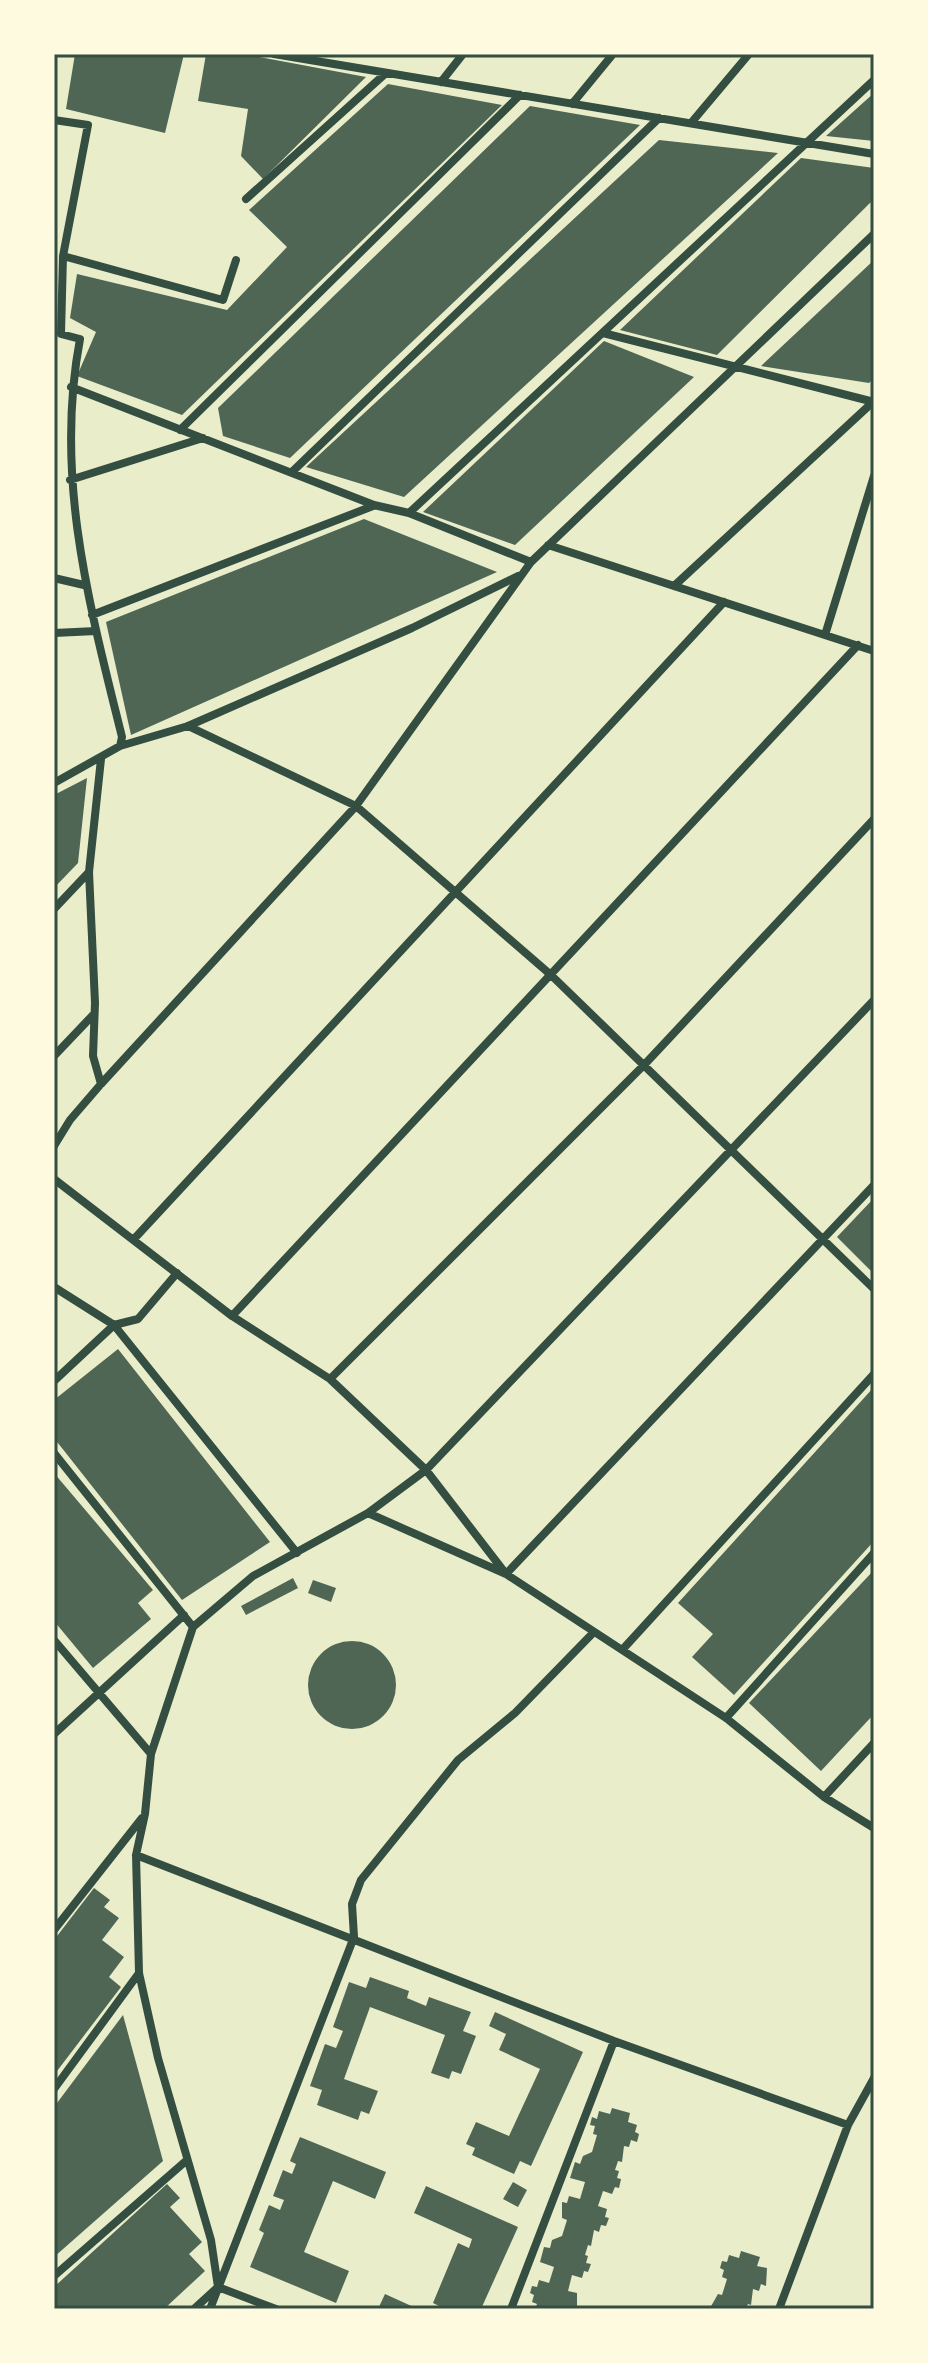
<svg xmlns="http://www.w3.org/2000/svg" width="928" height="2363" viewBox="0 0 928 2363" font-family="Ubuntu,sans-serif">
<rect width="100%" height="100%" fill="#e9edc9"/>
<path fill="#4f6655" d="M75 54H184L165 133 66 109Z
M206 54H243L366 77 263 179 241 156 248 109 198 101Z
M388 84 502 105 182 415 77 376 96 332 70 318 77 274 227 310 287 247 249 210Z
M874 93V141L826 136Z
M530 106 640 125 290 458 223 436 218 408Z
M659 140 778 153 404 497 306 467Z
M801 158 874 168V199L717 355 620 330Z
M874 260V378L869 383 761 366Z
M604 341 694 377 515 545 423 512Z
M364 519 497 572 131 735 106 622Z
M87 778 78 863 54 888V795Z
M874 1198V1274L837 1237Z
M118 1349 270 1542 182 1600 54 1438V1400Z
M874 1387V1541L734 1695 692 1657 713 1634 678 1603Z
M54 1473 153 1590 138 1603 151 1619 93 1668 54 1621Z
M874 1570V1714L821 1771 749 1703Z
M293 1578 298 1588 246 1615 241 1606Z
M313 1580 336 1588 331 1602 308 1593Z
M308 1685a44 44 0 1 1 88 0a44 44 0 1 1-88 0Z
M94 1888 110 1900 104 1907 119 1918 102 1940 124 1957 109 1977 121 1987 54 2075V1940Z
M370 1977 409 1991 407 1998 426 2006 429 1997 471 2012 463 2031 476 2036 461 2074 452 2071 449 2079 431 2073 445 2035 370 2007 344 2079 378 2091 369 2114 361 2111 358 2120 317 2105 322 2090 310 2086 325 2044 336 2048 343 2031 333 2027 349 1982 366 1988Z
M495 2012 583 2052 531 2166 520 2161 514 2174 472 2155 475 2148 466 2144 476 2122 509 2136 540 2069 499 2050 506 2034 489 2026Z
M123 2015 163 2161 54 2257V2107Z
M612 2108 630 2113 628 2122 637 2125 635 2132 639 2134 637 2142 631 2140 629 2147 624 2146 622 2162 618 2161 615 2170 619 2171 617 2178 621 2179 619 2188 615 2187 612 2194 603 2191 598 2206 607 2209 605 2217 609 2218 606 2226 601 2225 599 2232 594 2230 591 2246 588 2245 585 2255 588 2256 586 2263 591 2264 588 2272 584 2271 582 2278 572 2275 568 2291 577 2293V2309H535L537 2304 532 2302 534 2295 530 2293 532 2286 537 2287 539 2280 549 2283 554 2267 540 2262 544 2247 550 2248 552 2240 562 2236 567 2220 562 2218V2202L567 2203 569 2196 580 2199 585 2182 570 2178 575 2162 580 2164 583 2156 592 2152 597 2135 593 2134 595 2126 590 2125 592 2117 597 2119 599 2111 610 2114Z
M300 2137 386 2172 375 2199 333 2181 304 2252 349 2271 336 2303 250 2267 264 2233 259 2230 269 2205 280 2210 284 2200 273 2196 283 2170 292 2174 296 2164 290 2161Z
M513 2182 527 2190 518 2207 503 2199Z
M167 2184 180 2198 170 2207 202 2242 189 2254 205 2271 164 2309H54V2287Z
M426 2186 518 2227 481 2309H445L433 2303 458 2243 469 2248 472 2239 414 2213Z
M741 2251 760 2257 757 2266 767 2268 766 2286 761 2284 759 2291 753 2289 751 2305 748 2304 746 2309H703L704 2306 710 2308 718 2294 722 2295 727 2279 722 2277 724 2270 720 2268 722 2261 727 2262 729 2255 739 2258Z
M385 2294 418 2309H378Z"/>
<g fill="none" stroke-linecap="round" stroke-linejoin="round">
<path stroke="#344e41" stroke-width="8" d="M274 54 874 154
M441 82 463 54
M572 104 613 54
M54 120 88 125 63 256 61 334 80 339C54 476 89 604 122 737L120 746
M691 123 749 54
M246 199 386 73
M63 256 223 300 236 260
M603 333 874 402
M71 387 374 505 409 513 531 562
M180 430 520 95
M293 471 659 118
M70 480 203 438
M409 513 874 80
M548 545 874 651
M54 578 84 585
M674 586 874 401
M92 615 373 506
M54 633 96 631
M825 635 874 476
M188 726 356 806 551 975 874 1289
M101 759 89 872 95 1003 93 1056 101 1084
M54 783 120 746 188 726 412 628 518 576
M54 909 89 872
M54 1056 93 1015
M54 1146 70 1120 101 1084 356 806 531 562 874 234
M54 1179 232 1316 330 1379 426 1470 506 1574 726 1718 824 1797 874 1828
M134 1239 724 602
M54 1287 114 1325 297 1553
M232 1316 858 645
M330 1379 645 1064 874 819
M54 1381 114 1325 138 1319 177 1273
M54 1453 193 1627
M368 1513 506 1574 874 1185
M54 1640 151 1754
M623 1649 874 1374
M726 1718 874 1553
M54 1734 184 1615
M824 1797 874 1743
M136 1855 614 2041 848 2125 779 2309
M54 1930 142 1818
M54 2089 139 1973
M848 2125 874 2078
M54 2276 187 2160
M218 2287 276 2309
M194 2309 218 2287 211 2240 158 2058 139 1973 136 1855 145 1814 151 1754 193 1627 253 1576 368 1513 426 1470 874 1000
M210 2309 354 1937 352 1904 361 1880 458 1760 515 1713 592 1634
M511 2309 614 2041"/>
</g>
<rect width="928" height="2363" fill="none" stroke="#fefae0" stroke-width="112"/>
<rect x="56" y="56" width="816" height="2251" fill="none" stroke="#344e41" stroke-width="3"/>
</svg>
